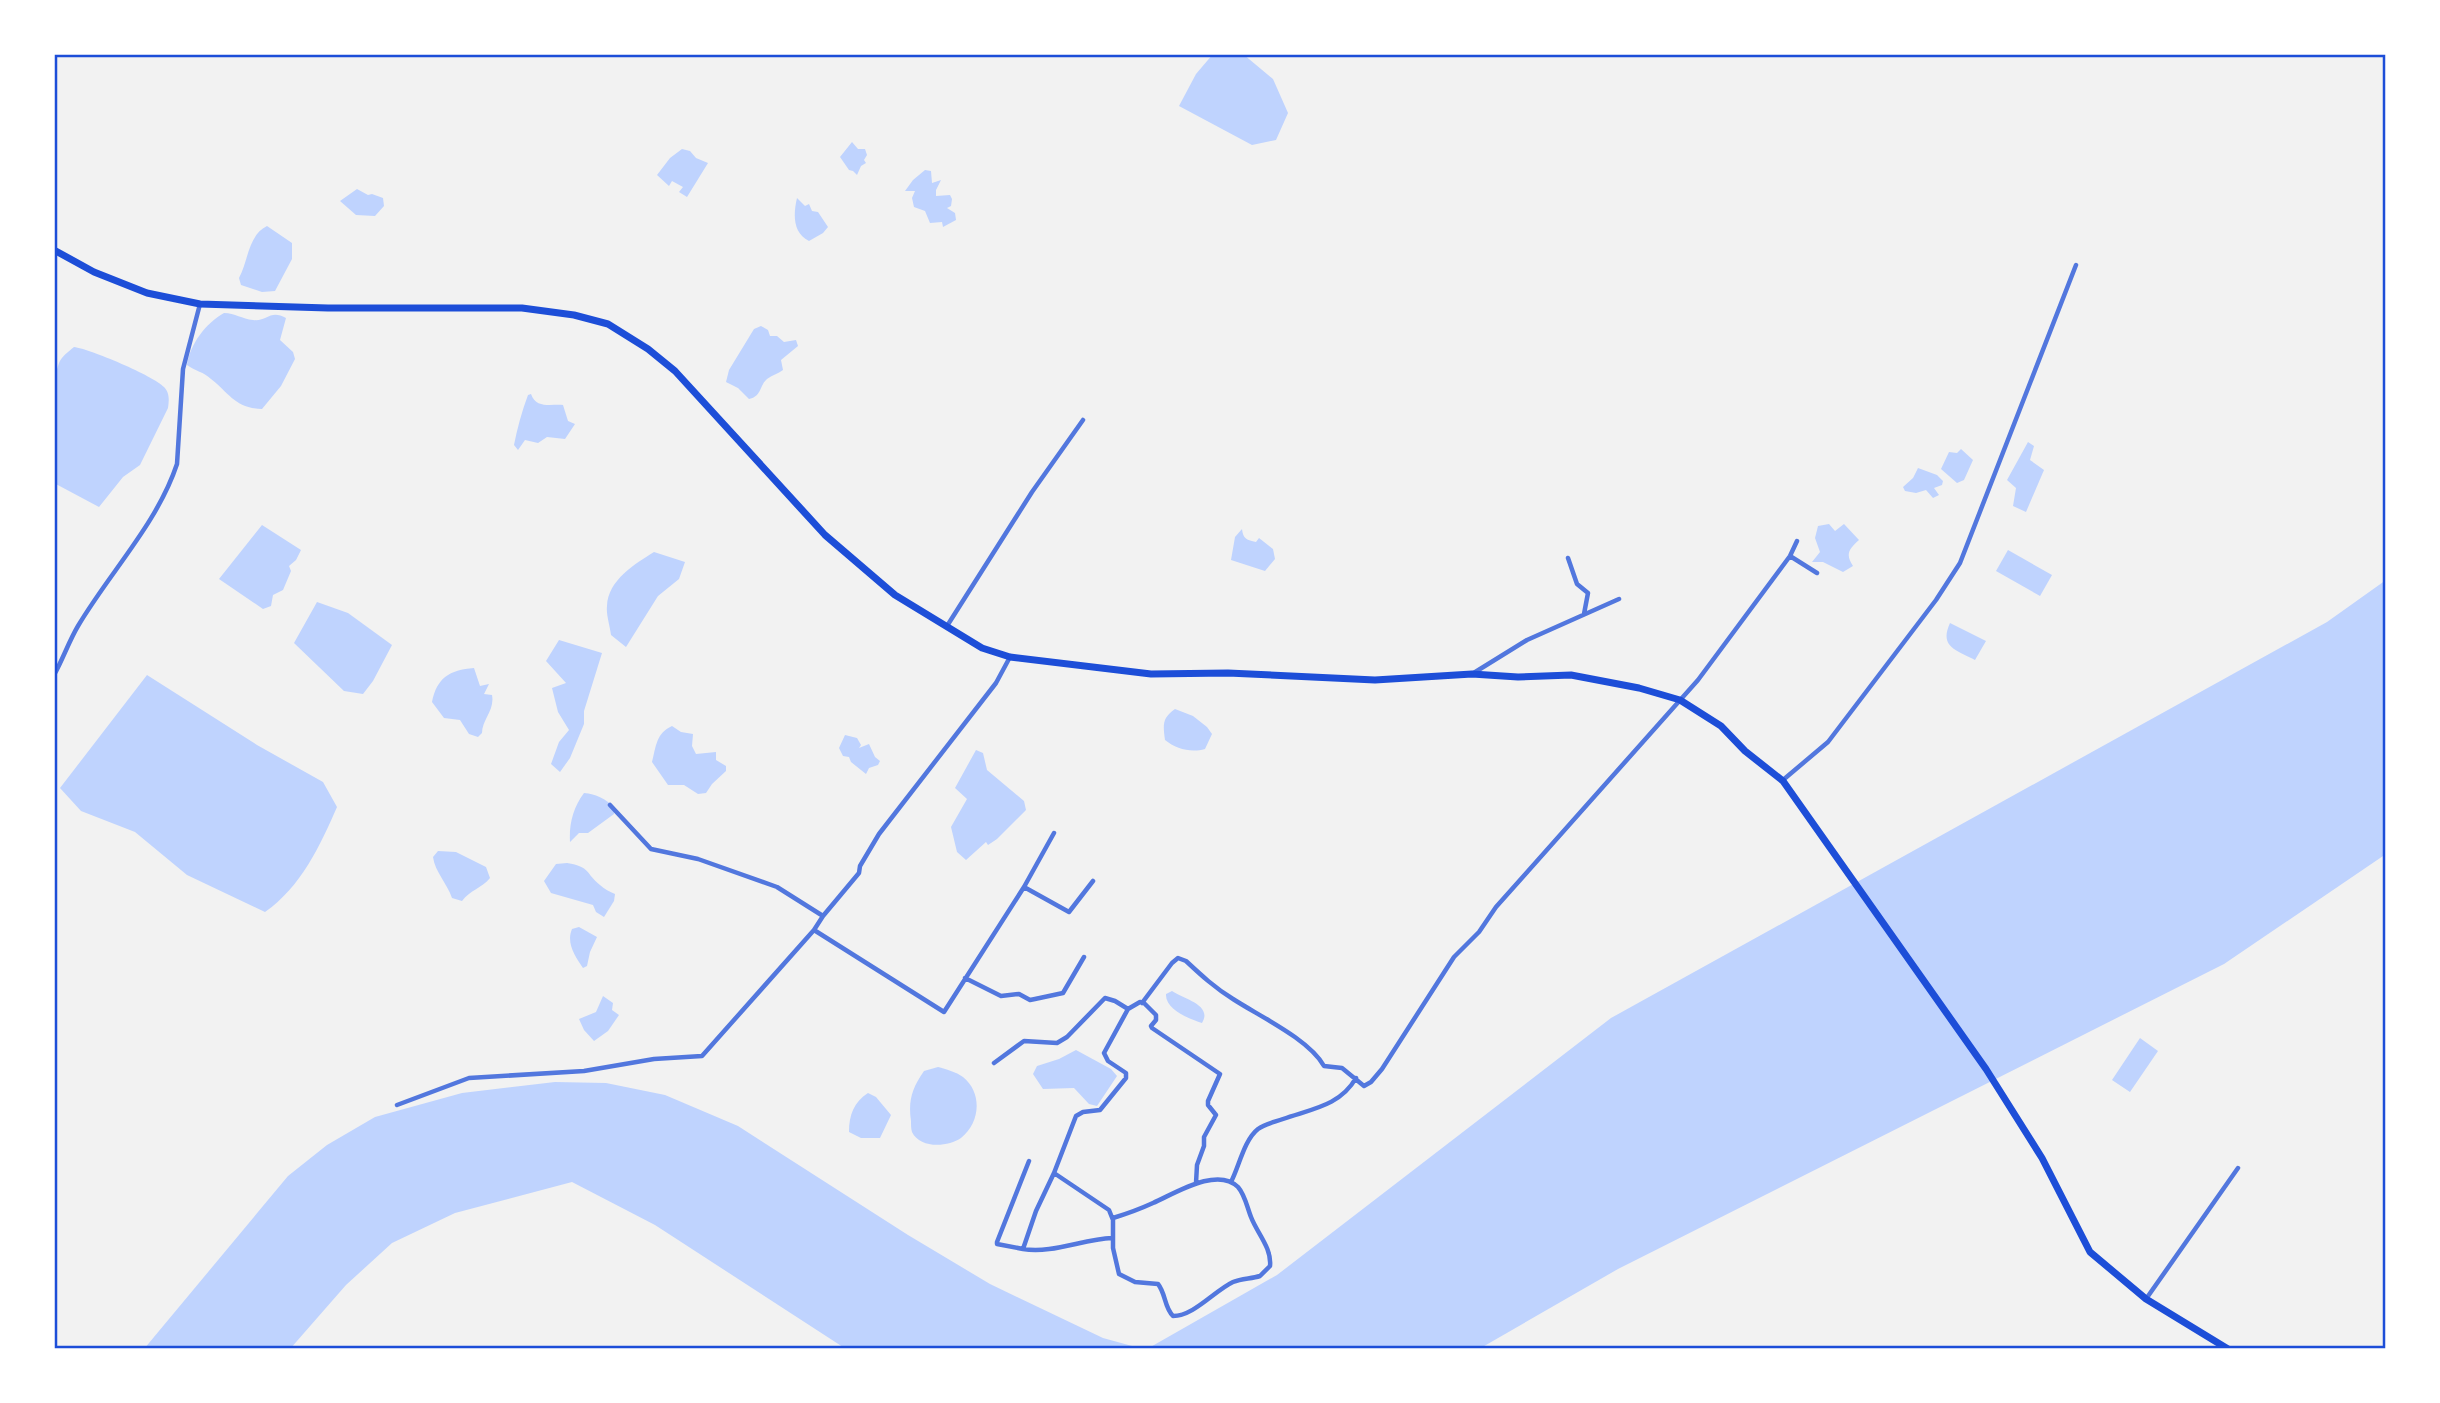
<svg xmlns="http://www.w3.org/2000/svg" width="2440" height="1403" viewBox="0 0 2440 1403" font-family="Jost,sans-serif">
<rect width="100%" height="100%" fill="#f2f2f2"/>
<path fill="#bfd3fe" d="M1213 54H1243L1273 79 1288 113 1276 140 1252 145 1179 106 1196 74Z
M852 142 858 149H865L867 155 864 160 866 163 861 166 857 175 853 171 849 170 840 157Z
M682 149 690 151 696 158 708 163 687 197 679 192 683 187 672 181 669 186 657 175 670 158Z
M925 170 931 171 932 183 941 180 936 190V196L950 195 952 199 951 206 947 208 955 213 956 220 943 227 942 222 930 223 925 211 914 207 912 198 915 191H905L913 180Z
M357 189 368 195 372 194 383 198 384 206 375 216 356 215 340 201Z
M797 198 805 206 809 204 812 211 818 212 828 227 823 233 809 241C793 233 793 215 797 198Z
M267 226 292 243V259L275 291 262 292 241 285 239 278C248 262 248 235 267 226Z
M224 313C235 313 242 319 253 320 267 322 270 309 286 318L280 340 293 352 295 359 281 386 262 409C235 408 230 394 211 379 204 372 195 371 187 365 190 344 206 323 224 313Z
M761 326 768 330 770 336H777L784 342 796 340 798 346 781 360 783 370C778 374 772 375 767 379 759 386 762 396 749 399L738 388 726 382 729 370 754 329Z
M74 347C90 349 154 376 164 387 170 393 169 401 168 408L140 465 123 477 99 507 54 483C54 451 48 392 59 363 62 356 68 352 74 347Z
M531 394C536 409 551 404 563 405L568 421 575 424 565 439 547 437 538 443 525 440 518 450 514 445C517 429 522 411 528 395Z
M2028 442 2034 446 2030 460 2044 470 2026 512 2013 506 2016 488 2007 480Z
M1961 449 1973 460 1964 480 1957 483 1941 469 1949 452 1957 453Z
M1918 468 1937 475 1943 481 1942 485 1934 488 1939 495 1933 498 1926 490 1916 493 1905 491 1903 487 1913 478Z
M1829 524 1835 531 1844 524 1859 540C1849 549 1845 554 1853 566L1843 572 1823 562H1812L1820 552 1815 538 1818 526Z
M262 525 301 550 296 560 289 566 291 571 283 590 273 595 271 606 263 609 219 579Z
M1242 529C1243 539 1247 540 1256 542L1259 538 1273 549 1275 559 1265 571 1231 560 1235 537Z
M2008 550 2052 575 2040 596 1996 571Z
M654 552 685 562 679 579 658 596 626 647 611 635C610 626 606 615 607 606 608 580 635 564 654 552Z
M2386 580V854L2224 964 1618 1269 1479 1349H1147L1277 1275 1611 1018 2327 622Z
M317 602 348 613 392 645 373 681 363 694 344 691 294 643Z
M1950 623 1986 641 1975 660C1956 650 1939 647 1950 623Z
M559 640 602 653 584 711V724L570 758 560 772 551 764 559 742 569 730 558 712 552 688 566 683 546 661Z
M474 668 480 686 489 684 484 694 492 695C495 710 482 720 482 733L478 737 469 734 460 720 444 718 432 702C437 678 449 670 474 668Z
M147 675 257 745 323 782 337 807C320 846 301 887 265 912L187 875 135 832 81 811 60 788Z
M1175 709 1193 716 1207 727 1212 734 1205 749C1191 753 1176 749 1165 740 1163 725 1162 718 1175 709Z
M672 726 681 732 693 734 692 746 696 754 716 752V760L726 766V771L712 784 706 793 698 794 684 785H668L652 762C656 747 656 733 672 726Z
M845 735 857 738 861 745 859 748 869 744 875 757 880 761 878 765 869 768 866 774 851 762 849 757 843 756 839 748Z
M976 750 983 753 987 770 1024 801 1026 810 997 839 988 845 986 842 966 860 957 852 951 827 967 799 955 788Z
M584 793C596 794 606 799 615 808L614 814 588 833H579L570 842C569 824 573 808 584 793Z
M438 851 456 852 486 867 490 878C482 888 470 890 462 901L452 898C447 883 435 872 433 857Z
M567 863C591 867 585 873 600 885 604 889 610 892 615 894L614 901 604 917 596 912 593 905 551 893 544 881 556 864Z
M579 927 597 937 590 952 587 966 583 968C575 956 566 943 572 929Z
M1172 991C1184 999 1213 1005 1202 1023 1189 1019 1165 1009 1166 994Z
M603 996 613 1003 612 1010 619 1015 608 1031 594 1041 584 1030 579 1019 596 1012Z
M2140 1038 2158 1051 2130 1092 2112 1080Z
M1076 1050 1111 1069 1117 1076 1097 1106 1089 1104 1074 1088 1043 1089 1033 1074 1037 1066 1059 1059Z
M938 1067C946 1069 956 1072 963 1077 983 1093 980 1123 961 1138 948 1147 920 1149 912 1132 911 1129 911 1125 911 1121 908 1101 912 1088 924 1071Z
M555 1082 606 1083 665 1095 738 1126 908 1235 990 1284 1103 1338 1143 1349H846L655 1225 572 1182 455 1213 392 1243 346 1285 290 1349H144L288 1176 327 1145 375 1117 462 1093Z
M868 1093 876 1097 891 1115 880 1138H861L849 1132C849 1115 854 1102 868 1093Z"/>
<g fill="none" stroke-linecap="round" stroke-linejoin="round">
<path stroke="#5277de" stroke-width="4.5" d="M1790 556 1817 573
M1568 558 1577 584 1588 593 1584 614
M947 626 1032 492 1083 420
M1472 674 1527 640 1619 599
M54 675C63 659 69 641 78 626 110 572 157 524 177 464L183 369 200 304
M1783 780 1828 742 1936 600 1960 563 2076 265
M610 805 651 849 698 859 777 887 823 916
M1024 887 1069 912 1093 881
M814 930 944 1012 1024 887 1054 833
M965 978 1001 996 1019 994 1030 1000 1035 999 1063 993 1084 957
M1142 1003 1172 963 1178 958 1186 961C1201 975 1215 988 1233 999 1259 1016 1309 1039 1324 1066L1342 1068 1364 1086 1371 1082 1382 1069 1454 957 1479 932 1496 907 1698 680 1790 556 1797 541
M994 1063 1024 1041 1057 1043 1067 1037 1105 998 1115 1001 1128 1009
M397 1105 469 1078 584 1071 654 1059 702 1056 814 930 823 916 859 873 860 866 879 834 996 683 1010 657
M1054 1173 1076 1116 1083 1112 1100 1110 1126 1078V1073L1108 1061 1104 1053 1128 1009 1140 1002 1144 1003 1156 1015V1020L1151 1026 1152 1028 1220 1074 1208 1101V1105L1216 1115 1204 1137V1146L1197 1165 1196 1183
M1231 1182C1239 1167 1244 1140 1258 1129 1265 1124 1275 1122 1283 1119 1311 1109 1340 1106 1356 1078
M1112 1238C1083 1239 1052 1254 1023 1249L1036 1211 1054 1173 1109 1210 1113 1220V1248L1119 1274 1135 1282 1158 1284C1166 1294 1164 1307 1173 1316 1194 1316 1214 1291 1233 1282 1242 1278 1251 1279 1260 1276L1270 1266C1272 1248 1257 1233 1251 1217 1247 1207 1245 1195 1238 1187 1217 1166 1174 1194 1153 1203 1140 1209 1126 1214 1113 1218
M1023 1249 997 1244V1242L1029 1161
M2146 1299 2238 1168"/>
<path stroke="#1d4ed8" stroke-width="7" d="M54 250 94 272 147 293 200 304 328 308H522L574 315 608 324 648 349 675 371 825 535 895 595 982 648 1010 657 1151 674 1228 673 1375 680 1472 674 1518 677 1571 675 1639 688 1680 700 1721 726 1745 751 1783 781 1986 1069 2042 1158 2090 1252 2146 1299 2228 1349"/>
</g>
<rect width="2440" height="1403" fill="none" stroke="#ffffff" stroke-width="112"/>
<rect x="56" y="56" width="2328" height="1291" fill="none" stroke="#1d4ed8" stroke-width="2.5"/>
</svg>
